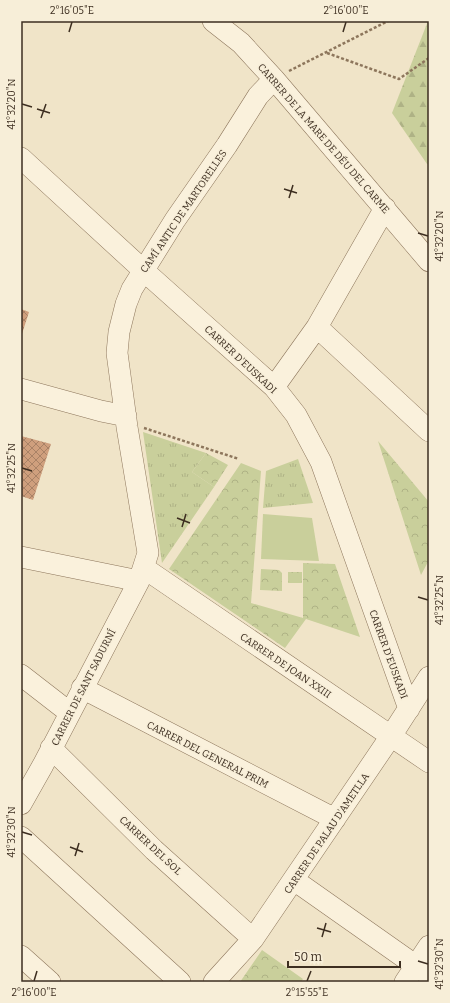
<svg xmlns="http://www.w3.org/2000/svg" width="450" height="1003" viewBox="0 0 450 1003" font-family="Bitter,serif">
<defs>
<pattern id="grass-tufts" width="24" height="20" patternUnits="userSpaceOnUse"><rect width="24" height="20" fill="#c9cf9b"/><path d="M3 7l-1-3M5 7V3M7 7l1-3M15 17l-1-3M17 17v-4M19 17l1-3" fill="none" stroke="#aeb285"/></pattern>
<pattern id="forest-firs" width="22" height="20" patternUnits="userSpaceOnUse"><rect width="22" height="20" fill="#c9cf9b"/><path d="M5 1l3.5 6h-7zM16 11l3.5 6h-7z" fill="#aeb285"/></pattern>
<pattern id="park-crowns" width="20" height="18" patternUnits="userSpaceOnUse"><rect width="20" height="18" fill="#c9cf9b"/><path d="M2 6a3 3 0 1 1 6 0M12 15a3 3 0 1 1 6 0" fill="none" stroke="#aeb285"/></pattern>
<pattern id="building-cross-hatch" width="8" height="8" patternUnits="userSpaceOnUse"><rect width="8" height="8" fill="#cf9f7d"/><path d="M0 0l8 8M0 8l8-8" fill="none" stroke="#a98266"/></pattern>
</defs>
<rect width="100%" height="100%" fill="#f0e4c8"/>
<path fill="url(#grass-tufts)" d="M143 432 206 453 192 472 214 487 162 563Z
M298 459 313 503 263 508 266 471Z"/>
<path fill="url(#forest-firs)" d="M428 21H429V165L427 164 392 113Z"/>
<path fill="url(#park-crowns)" d="M378 441 429 502V560L421 575Z
M206 453 228 465 214 487 192 472Z
M241 463 261 471 251 603 303 618V563L335 564 360 637 306 619 285 648 169 569Z
M261 569 279 570 282 573V591L260 590Z
M288 572H302V583H288Z
M262 950 303 979 301 982H240Z"/>
<path fill="#c9cf9b" d="M263 514 312 518 319 561 261 559Z"/>
<path fill="url(#building-cross-hatch)" d="M21 309 29 312 21 337Z
M21 436 51 444 33 500 21 496Z"/>
<g fill="none" stroke-linecap="round" stroke-linejoin="round">
<defs>
<path id="minor" d="M213 21 241 43 274 79 429 261
M21 158 143 270 274 387 296 415 321 462 409 709
M317 327 429 431
M274 387 317 327 385 208
M21 389 101 411 126 416
M21 557 139 581
M144 568 429 762
M21 675 70 713
M82 688 335 819
M51 748 154 850 253 939
M21 804 43 765 139 581 148 553 127 427 117 353 119 332 126 304 132 289 175 220 227 145 258 96 274 79
M21 837 180 982
M294 880 429 975
M21 956 50 982
M214 982 253 939 391 736 429 677
M405 982 429 946"/>
</defs>
<use href="#minor" stroke="#8d765c" stroke-width="22"/>
<path stroke="#8d765c" stroke-width="2.5" stroke-dasharray="3 2" stroke-linecap="butt" d="M327 53 399 79 429 58
M289 71 388 21
M144 428 239 459"/>
<use href="#minor" stroke="#faf1dc" stroke-width="21"/>
</g>
<path fill="none" stroke="#3d2e20" stroke-width="1.5" d="M69 32 72 22M343 32 346 22M22 104 32 107M37 109 50 113M41 118 46 104M284 189 297 193M289 198 293 185M418 233 428 236M22 468 32 471M177 518 190 523M182 527 186 514M418 597 428 600M22 832 32 835M70 847 83 852M75 856 79 843M317 928 331 932M322 937 326 923M418 961 428 964M34 981 37 971M307 981 311 971"/>
<g text-anchor="middle" stroke-width="3" stroke-linejoin="round" paint-order="stroke">
<g font-size="10" fill="#3d2e20" stroke="#f7eed8">
<text transform="translate(324 138) rotate(49)" y="4">CARRER DE LA MARE DE DÉU DEL CARME</text>
<text transform="translate(183 211) rotate(-56)" y="4">CAMÍ ANTIC DE MARTORELLES</text>
<text transform="translate(241 359) rotate(43)" y="4">CARRER D'EUSKADI</text>
<text transform="translate(389 654) rotate(70)" y="4">CARRER D'EUSKADI</text>
<text transform="translate(286 665) rotate(34)" y="4">CARRER DE JOAN XXIII</text>
<text transform="translate(83 687) rotate(-63)" y="4">CARRER DE SANT SADURNÍ</text>
<text transform="translate(208 754) rotate(27)" y="4">CARRER DEL GENERAL PRIM</text>
<text transform="translate(326 833) rotate(-56)" y="4">CARRER DE PALAU D'AMETLLA</text>
<text transform="translate(151 845) rotate(43)" y="4">CARRER DEL SOL</text>
</g>
</g>
<rect width="450" height="1003" fill="none" stroke="#f7eed8" stroke-width="44"/>
<path d="M288 961v6h112v-6" fill="none" stroke="#3d2e20" stroke-width="2"/>
<text x="294" y="961" font-size="12" fill="#3d2e20" stroke="#f7eed8" stroke-width="3" paint-order="stroke">50 m</text>
<rect x="22" y="22" width="406" height="959" fill="none" stroke="#3d2e20" stroke-width="1.5"/>
<g font-size="10" text-anchor="middle" fill="#3d2e20">
<text x="72" y="14">2°16'05"E</text>
<text x="346" y="14">2°16'00"E</text>
<text transform="translate(11 104) rotate(-90)" y="4">41°32'20"N</text>
<text transform="translate(439 236) rotate(-90)" y="4">41°32'20"N</text>
<text transform="translate(11 468) rotate(-90)" y="4">41°32'25"N</text>
<text transform="translate(439 600) rotate(-90)" y="4">41°32'25"N</text>
<text transform="translate(11 832) rotate(-90)" y="4">41°32'30"N</text>
<text transform="translate(439 964) rotate(-90)" y="4">41°32'30"N</text>
<text x="34" y="996">2°16'00"E</text>
<text x="307" y="996">2°15'55"E</text>
</g>
</svg>
